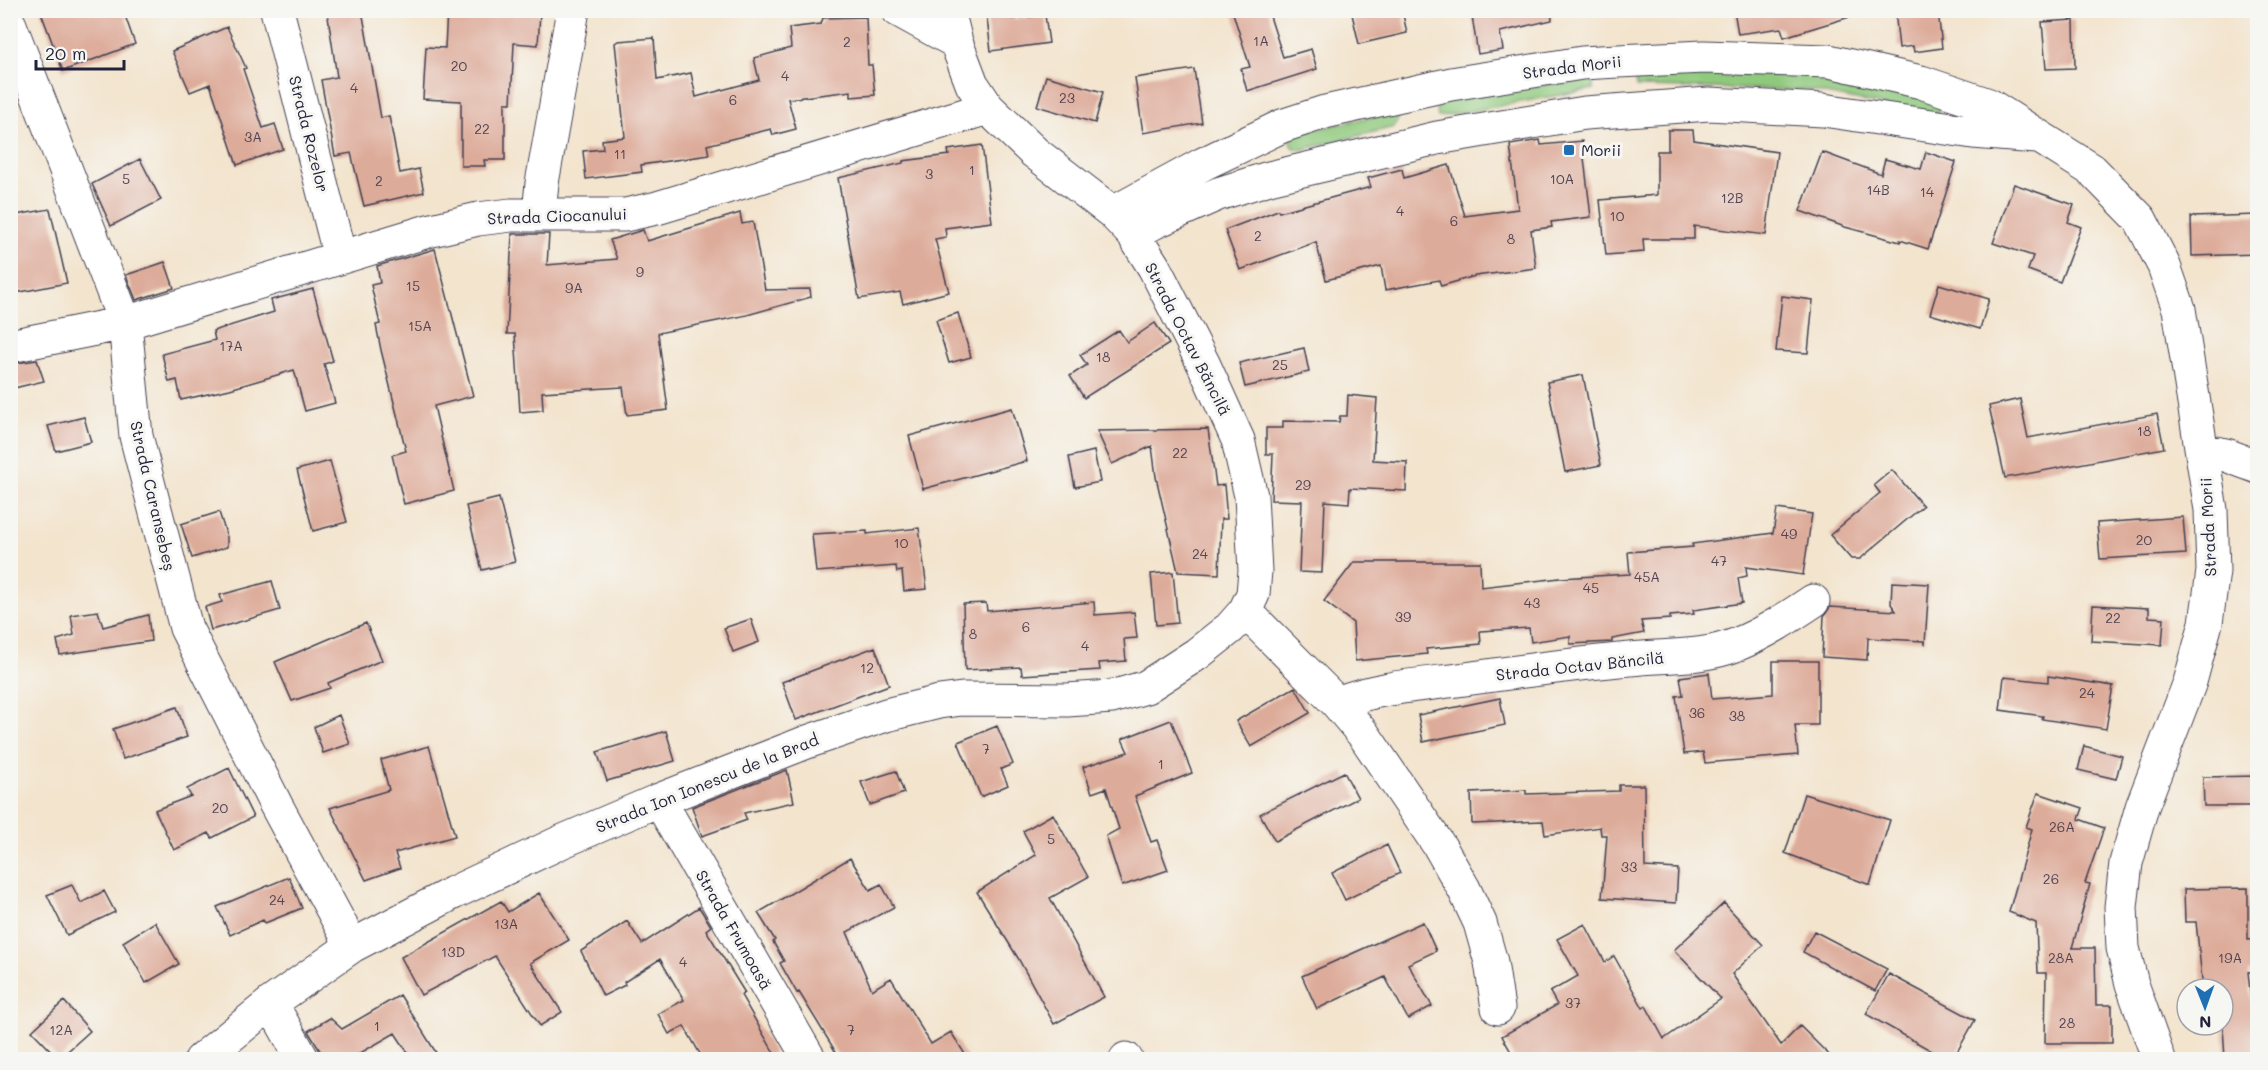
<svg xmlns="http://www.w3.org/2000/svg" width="2268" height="1070" viewBox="0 0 2268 1070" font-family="Mali,sans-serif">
<rect width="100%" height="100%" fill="#f6f6f2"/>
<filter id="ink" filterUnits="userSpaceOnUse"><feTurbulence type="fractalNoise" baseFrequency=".0167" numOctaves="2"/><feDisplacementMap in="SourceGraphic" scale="12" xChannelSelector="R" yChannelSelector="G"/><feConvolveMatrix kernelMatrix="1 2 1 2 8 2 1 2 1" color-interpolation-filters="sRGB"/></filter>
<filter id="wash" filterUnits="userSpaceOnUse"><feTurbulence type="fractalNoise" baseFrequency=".008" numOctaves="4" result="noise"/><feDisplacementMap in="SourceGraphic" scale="24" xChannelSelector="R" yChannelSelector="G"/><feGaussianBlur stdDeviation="1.35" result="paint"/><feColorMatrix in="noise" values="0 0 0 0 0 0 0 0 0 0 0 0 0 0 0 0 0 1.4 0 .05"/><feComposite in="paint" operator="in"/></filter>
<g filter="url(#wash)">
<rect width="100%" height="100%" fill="#f3e4ce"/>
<path fill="#8fc97d" stroke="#58765c" stroke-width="1.5" d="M1635 72 1811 73 1942 99 1938 116 1805 90 1636 87Z
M1593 78V89L1438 117 1436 105 1439 100Z
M1398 111 1399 117 1394 127 1300 150 1292 147 1290 139 1294 134Z"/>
<g id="blocks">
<path fill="#ddab9a" d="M40 10H123L135 44 63 71Z
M327 10H362L381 118 389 116 400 173 419 169 424 192 364 206 351 153 335 156 321 80 337 77Z
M447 10 540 13 538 45 514 43 511 103H505V160H484L485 166H461V101L423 99 426 47 445 48Z
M986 10H1011L1013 19 1045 15 1049 43 991 51Z
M1232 10H1268L1283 57 1311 49 1317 69 1247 91 1241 69 1250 67Z
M1351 10H1402L1407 33 1359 44Z
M1471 10H1551L1552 20 1500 32 1503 50 1478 54Z
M1734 10H1852L1853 16 1784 37 1781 28 1738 34Z
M1895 10H1938L1942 48 1914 52 1913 46 1899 48Z
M866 17 868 65H872L875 95 851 97V91L788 99 796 129 773 135 771 129 707 145 709 155 641 165 642 172 586 179 583 151 603 149 602 140 625 137 615 43 618 41 654 38 657 80 691 73 696 97 759 80 754 58 791 48 789 28 821 24 823 18Z
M2074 20 2075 68 2046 69 2042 22Z
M227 27 246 68 243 69 263 128 275 124 283 149 237 165 210 84 190 92 172 51Z
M1194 69 1202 123 1143 133 1135 78Z
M1046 76 1103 92 1095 123 1037 106Z
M1668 130H1693L1694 140 1777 152 1766 235 1694 226V239H1643L1644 252 1606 255 1600 200 1657 195V151H1668Z
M1540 140 1541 145 1582 141 1591 217 1551 222 1552 227 1531 230 1536 268 1475 276 1441 286 1439 280 1385 290 1381 266 1326 280 1316 242 1240 270 1225 230 1278 210 1279 212 1371 187 1368 178 1402 169 1404 178 1449 165 1465 216 1518 209 1510 145Z
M982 145 992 222 945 228 946 237 935 239 949 292 903 304 900 292 859 299 838 178 903 163V161L949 155 948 150Z
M1822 152 1881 174 1885 159 1921 169 1926 152 1956 162 1928 249 1900 240V242L1845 227 1800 211Z
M140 159 161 200 111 226 92 184Z
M2014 184 2074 205 2068 222 2081 227 2060 282 2028 270 2033 256 1993 243Z
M50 209 67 283 10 294V216Z
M740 213 742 224 753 222 765 290 810 289 811 297 747 315 658 333 668 410 627 415 623 387 542 392 543 410 520 412 515 334H507L512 234H549L547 265 617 259 610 240 643 230 647 241Z
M2258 215V254L2192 256 2191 217Z
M435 249 473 396 434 406 454 491 404 504 392 455 406 451 381 350 376 325 380 324 371 285 380 283 377 266Z
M165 262 174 288 136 300 126 275Z
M1939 284 1989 299 1980 329 1930 314Z
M313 289 333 361 324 364 335 403 305 411 294 370 230 389 181 400 177 380 169 382 162 354 215 340 213 331 274 312 271 300Z
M1782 296 1813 300 1808 353 1776 351Z
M958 313 971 357 949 363 936 320Z
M1155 323 1169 344 1084 398 1070 376 1087 365 1080 355 1119 330 1127 342Z
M1304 348 1309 372 1245 387 1239 363Z
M37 360 44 381 10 389V364Z
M1583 375 1601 465 1565 472 1547 382Z
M1348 395 1377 398 1373 460 1407 462 1406 491 1350 488 1349 503 1325 501 1322 573 1299 572 1302 501 1271 500 1273 454H1266V428H1283V421L1339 422 1340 416H1347Z
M2020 399 2028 438 2157 414 2164 448 2005 478 1989 406Z
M1012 408 1027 461 923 489 909 436Z
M84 417 91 442 56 451 48 426Z
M1208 429 1216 486 1224 485 1227 519H1221L1219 574 1178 572 1156 477 1152 446 1112 464 1097 431Z
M1094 451 1100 482 1075 487 1069 457Z
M330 461 347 522 313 531 297 470Z
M1892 470 1923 506 1860 559H1851L1830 535 1880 493 1874 485Z
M499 498 515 562 482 570 466 506Z
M1777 509 1812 514 1803 575 1746 567 1747 576 1738 578 1742 603 1693 610 1694 614 1670 616V619L1641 621 1644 633 1612 639V642L1570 644V636L1531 642 1529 628 1480 631 1481 644 1426 649 1427 654 1355 661 1353 623 1324 601 1354 562H1480L1481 587 1560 578 1630 574 1628 552 1693 547 1692 544 1773 533Z
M219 512 227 537V547L192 558 181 524Z
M2183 517 2186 554 2100 559 2097 523Z
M919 528 927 589 904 591 902 571 897 572 896 566 816 572 812 534 867 531V534Z
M1173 572 1178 623 1156 625 1151 574Z
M272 581 280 610 211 630 205 607 222 602 220 595Z
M1892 582 1929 584 1925 644 1923 641 1868 638 1867 660 1822 657 1824 616 1830 607 1896 611 1891 604Z
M1094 602 1095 615 1134 612 1137 638 1124 639 1126 661 1099 663 1100 670 1022 675 1021 667 965 670 963 604 986 603 987 611Z
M2093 605 2149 608V617L2164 618 2162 645 2091 641Z
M98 611 103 627 148 615 151 641 60 655 57 640 74 635 71 615Z
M751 619 759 642 733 652 724 628Z
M366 623 382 660 328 683 330 688 292 701 275 662Z
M875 647 889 685 796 720 782 682Z
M1773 661H1818V725H1795L1798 755 1705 763 1703 752 1684 754 1676 696 1683 695 1680 677 1709 673 1712 699 1773 694Z
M2048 676 2113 686 2106 729 2042 719 2043 716 2000 710 2004 677 2048 682Z
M1295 687 1310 713 1251 747 1236 721Z
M1500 698 1505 725 1423 742 1418 715Z
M177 707 187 737 123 759 113 729Z
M339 715 350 744 323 753 314 727Z
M1171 720 1192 773 1135 796 1151 842 1157 840 1168 870 1122 886 1106 836 1119 829 1106 788 1092 793 1083 767 1128 752 1122 739Z
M997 726 1013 764 1001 769 1008 785 981 797 958 742Z
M666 731 675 761 607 781 597 752Z
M429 746 455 836 395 853 400 868 366 880 330 808 389 790 381 760Z
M2084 746 2122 756 2116 779 2078 770Z
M229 768 253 817 212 838 209 833 174 850 155 810 191 796 187 789Z
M787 770 794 802 744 813 747 820 702 836 692 807Z
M896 771 904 793 870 805 861 782Z
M1344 772 1358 798 1275 841 1260 814Z
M2258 776V806H2204L2203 777Z
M1619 785H1644L1645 867 1678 869 1676 903 1602 898 1607 835H1601L1600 827 1545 835 1543 821 1472 824 1471 793 1526 790V794L1619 791Z
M2038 793 2083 808 2079 819 2104 828 2085 883 2090 884 2072 948H2095L2096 1005H2112V1043H2045L2046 973H2038L2036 923 2009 912 2032 829 2026 827Z
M1804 794 1890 820 1870 885 1785 853Z
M1053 814 1088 877 1050 898 1104 997 1054 1024 1018 958 977 892 1036 855 1023 831Z
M1387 845 1400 873 1345 900 1332 873Z
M850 858 870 890 881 884 894 907 847 932 872 990 891 978 931 1044 951 1032 968 1059H840L799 992 797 993 780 963 784 961 773 942 775 940 758 913Z
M289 877 302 908 265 923 263 920 230 935 217 907Z
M72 885 81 903 104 891 115 912 67 935 47 895Z
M2248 888V940L2258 939V971L2248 972 2257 1059H2225L2223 1026 2208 1028 2207 1025H2223V989H2203L2196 922H2185L2184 889Z
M539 893 569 940 530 963 562 1012 540 1026 495 956 421 995 401 957 501 901 508 912Z
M1724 903 1763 945 1732 974 1781 1045 1800 1026 1833 1059H1515L1502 1036 1557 1005 1550 992 1578 976 1557 939 1585 924 1605 962 1614 956 1643 1008 1646 1006 1664 1039 1721 999 1674 950Z
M699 907 711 926 706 930 745 993 741 995 774 1053 761 1059H703L684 1026 669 1034 658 1014 684 1000 660 959 624 982 625 985 603 996 581 951 627 921 642 944Z
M155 922 179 964 146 983 123 942Z
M1423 922 1436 951 1408 964 1432 1006 1408 1019 1385 977 1317 1009 1302 976Z
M1814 931 1887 969 1875 991 1803 952Z
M1889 974 1975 1020 1953 1059H1946L1866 1014Z
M400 995 440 1059H412L395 1033 350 1059H325L308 1031 330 1018 342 1029Z
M64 1001 90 1031 59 1059 32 1031Z"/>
</g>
</g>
<g filter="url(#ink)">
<use href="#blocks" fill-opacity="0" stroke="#413f51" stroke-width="1.5"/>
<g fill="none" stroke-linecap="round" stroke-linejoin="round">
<defs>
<path id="minor" d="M277 10 340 257
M898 10 956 42
M10 25 125 323 136 436 186 628 276 805 352 946
M1113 213 1203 164 1282 126 1325 112 1451 84 1582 63 1618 61 1704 57 1829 61 1921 82 1989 105 2092 170 2140 219 2164 266 2179 309 2211 510 2213 571 2206 623 2190 682 2142 807 2126 863 2121 907 2123 948 2132 984 2159 1060
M539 214 542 183 573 10
M1133 234 1155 222 1218 194 1269 178 1437 138 1585 113 1709 104 1823 110 1973 132 2037 137
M10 346 125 323 428 231 478 219 511 215H625L657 208 988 108
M2203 450 2226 455 2258 467
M1245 611 1337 703 1364 735 1440 847 1464 889 1480 923 1491 962 1498 1008
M1337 703C1375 688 1418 685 1458 680 1515 672 1572 664 1630 659 1666 655 1704 658 1738 644 1765 633 1789 617 1813 601
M659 800 810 1060
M271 1003 303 1060
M1126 1059V1060
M201 1060 271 1003 352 946 453 893 561 842 659 800 807 742 886 715 939 702 962 699 1067 700 1112 697 1146 687 1197 654 1230 628 1245 611 1253 594 1255 571 1251 496 1238 440 1204 365 1154 267 1133 234 1113 213 1034 152 988 108 972 84 956 42 948 10"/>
</defs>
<use href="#minor" stroke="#413f51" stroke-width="35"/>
<use href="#minor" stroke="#fff" stroke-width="33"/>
</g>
</g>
<rect fill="#1f6fb2" stroke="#f6f6f2" stroke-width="2" x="1563" y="144" width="12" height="12" rx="3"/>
<g text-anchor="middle" stroke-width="6" stroke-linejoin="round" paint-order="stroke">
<g font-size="14" fill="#514453">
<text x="1261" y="46">1A</text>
<text x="847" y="47">2</text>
<text x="459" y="71">20</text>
<text x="785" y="81">4</text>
<text x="354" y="93">4</text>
<text x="1067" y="103">23</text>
<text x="733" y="105">6</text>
<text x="482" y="134">22</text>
<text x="253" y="142">3A</text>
<text x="620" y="159">11</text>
<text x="972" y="175">1</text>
<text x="929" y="179">3</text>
<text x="126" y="184">5</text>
<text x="1562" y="184">10A</text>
<text x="379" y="186">2</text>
<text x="1878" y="195">14B</text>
<text x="1927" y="197">14</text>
<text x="1732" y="203">12B</text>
<text x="1400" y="216">4</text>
<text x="1617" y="221">10</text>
<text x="1454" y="226">6</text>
<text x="1258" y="241">2</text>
<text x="1511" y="244">8</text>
<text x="640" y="277">9</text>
<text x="413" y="291">15</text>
<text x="574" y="293">9A</text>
<text x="420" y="331">15A</text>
<text x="231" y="351">17A</text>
<text x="1103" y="362">18</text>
<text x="1280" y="370">25</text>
<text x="2144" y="436">18</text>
<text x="1180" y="458">22</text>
<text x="1303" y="490">29</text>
<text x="1789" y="539">49</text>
<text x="2144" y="545">20</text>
<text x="901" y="548">10</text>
<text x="1200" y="559">24</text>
<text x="1719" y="566">47</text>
<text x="1647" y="582">45A</text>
<text x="1591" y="593">45</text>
<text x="1532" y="608">43</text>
<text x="1403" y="622">39</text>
<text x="2113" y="623">22</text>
<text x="1026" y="632">6</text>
<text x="973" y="639">8</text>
<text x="1085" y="651">4</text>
<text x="867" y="673">12</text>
<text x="2087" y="698">24</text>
<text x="1697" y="718">36</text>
<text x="1737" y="721">38</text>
<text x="986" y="754">7</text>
<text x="1161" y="769">1</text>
<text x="220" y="813">20</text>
<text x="2062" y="832">26A</text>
<text x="1051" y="844">5</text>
<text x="1629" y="872">33</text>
<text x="2051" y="884">26</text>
<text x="277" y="905">24</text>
<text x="506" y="929">13A</text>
<text x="453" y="957">13D</text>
<text x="2061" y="963">28A</text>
<text x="2230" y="963">19A</text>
<text x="683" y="967">4</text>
<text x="1573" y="1008">37</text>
<text x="2067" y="1028">28</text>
<text x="377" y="1031">1</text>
<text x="61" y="1035">12A</text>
<text x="851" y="1035">7</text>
</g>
<g font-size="16" fill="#22223b" stroke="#f6f6f2">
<text transform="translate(1572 67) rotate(-7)" y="6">Strada Morii</text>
<text transform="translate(309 134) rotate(76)" y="6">Strada Rozelor</text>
<text transform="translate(557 216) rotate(-2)" y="6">Strada Ciocanului</text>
<text transform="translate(1188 339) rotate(63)" y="6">Strada Octav Băncilă</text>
<text transform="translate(153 496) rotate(77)" y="6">Strada Caransebeș</text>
<text transform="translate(2208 527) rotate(-93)" y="6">Strada Morii</text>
<text transform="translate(1580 666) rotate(-6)" y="6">Strada Octav Băncilă</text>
<text transform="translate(707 783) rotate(-22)" y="6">Strada Ion Ionescu de la Brad</text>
<text transform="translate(734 930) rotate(60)" y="6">Strada Frumoasă</text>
</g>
<g font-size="16" fill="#22223b" stroke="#f6f6f2" text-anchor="start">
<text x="1581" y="156">Morii</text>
</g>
</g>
<rect width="2268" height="1070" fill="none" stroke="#f6f6f2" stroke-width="36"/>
<g transform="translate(2205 1007) rotate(179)"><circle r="28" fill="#f6f6f2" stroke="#a1a1a9" stroke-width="1.5"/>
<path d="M0-4.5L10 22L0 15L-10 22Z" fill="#1f6fb2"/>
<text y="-9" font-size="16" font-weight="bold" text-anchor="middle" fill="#22223b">N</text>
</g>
<path d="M36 60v9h88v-9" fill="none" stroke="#22223b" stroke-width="3"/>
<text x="45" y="60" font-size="18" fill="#22223b" stroke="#f6f6f2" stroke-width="4.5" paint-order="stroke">20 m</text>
</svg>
